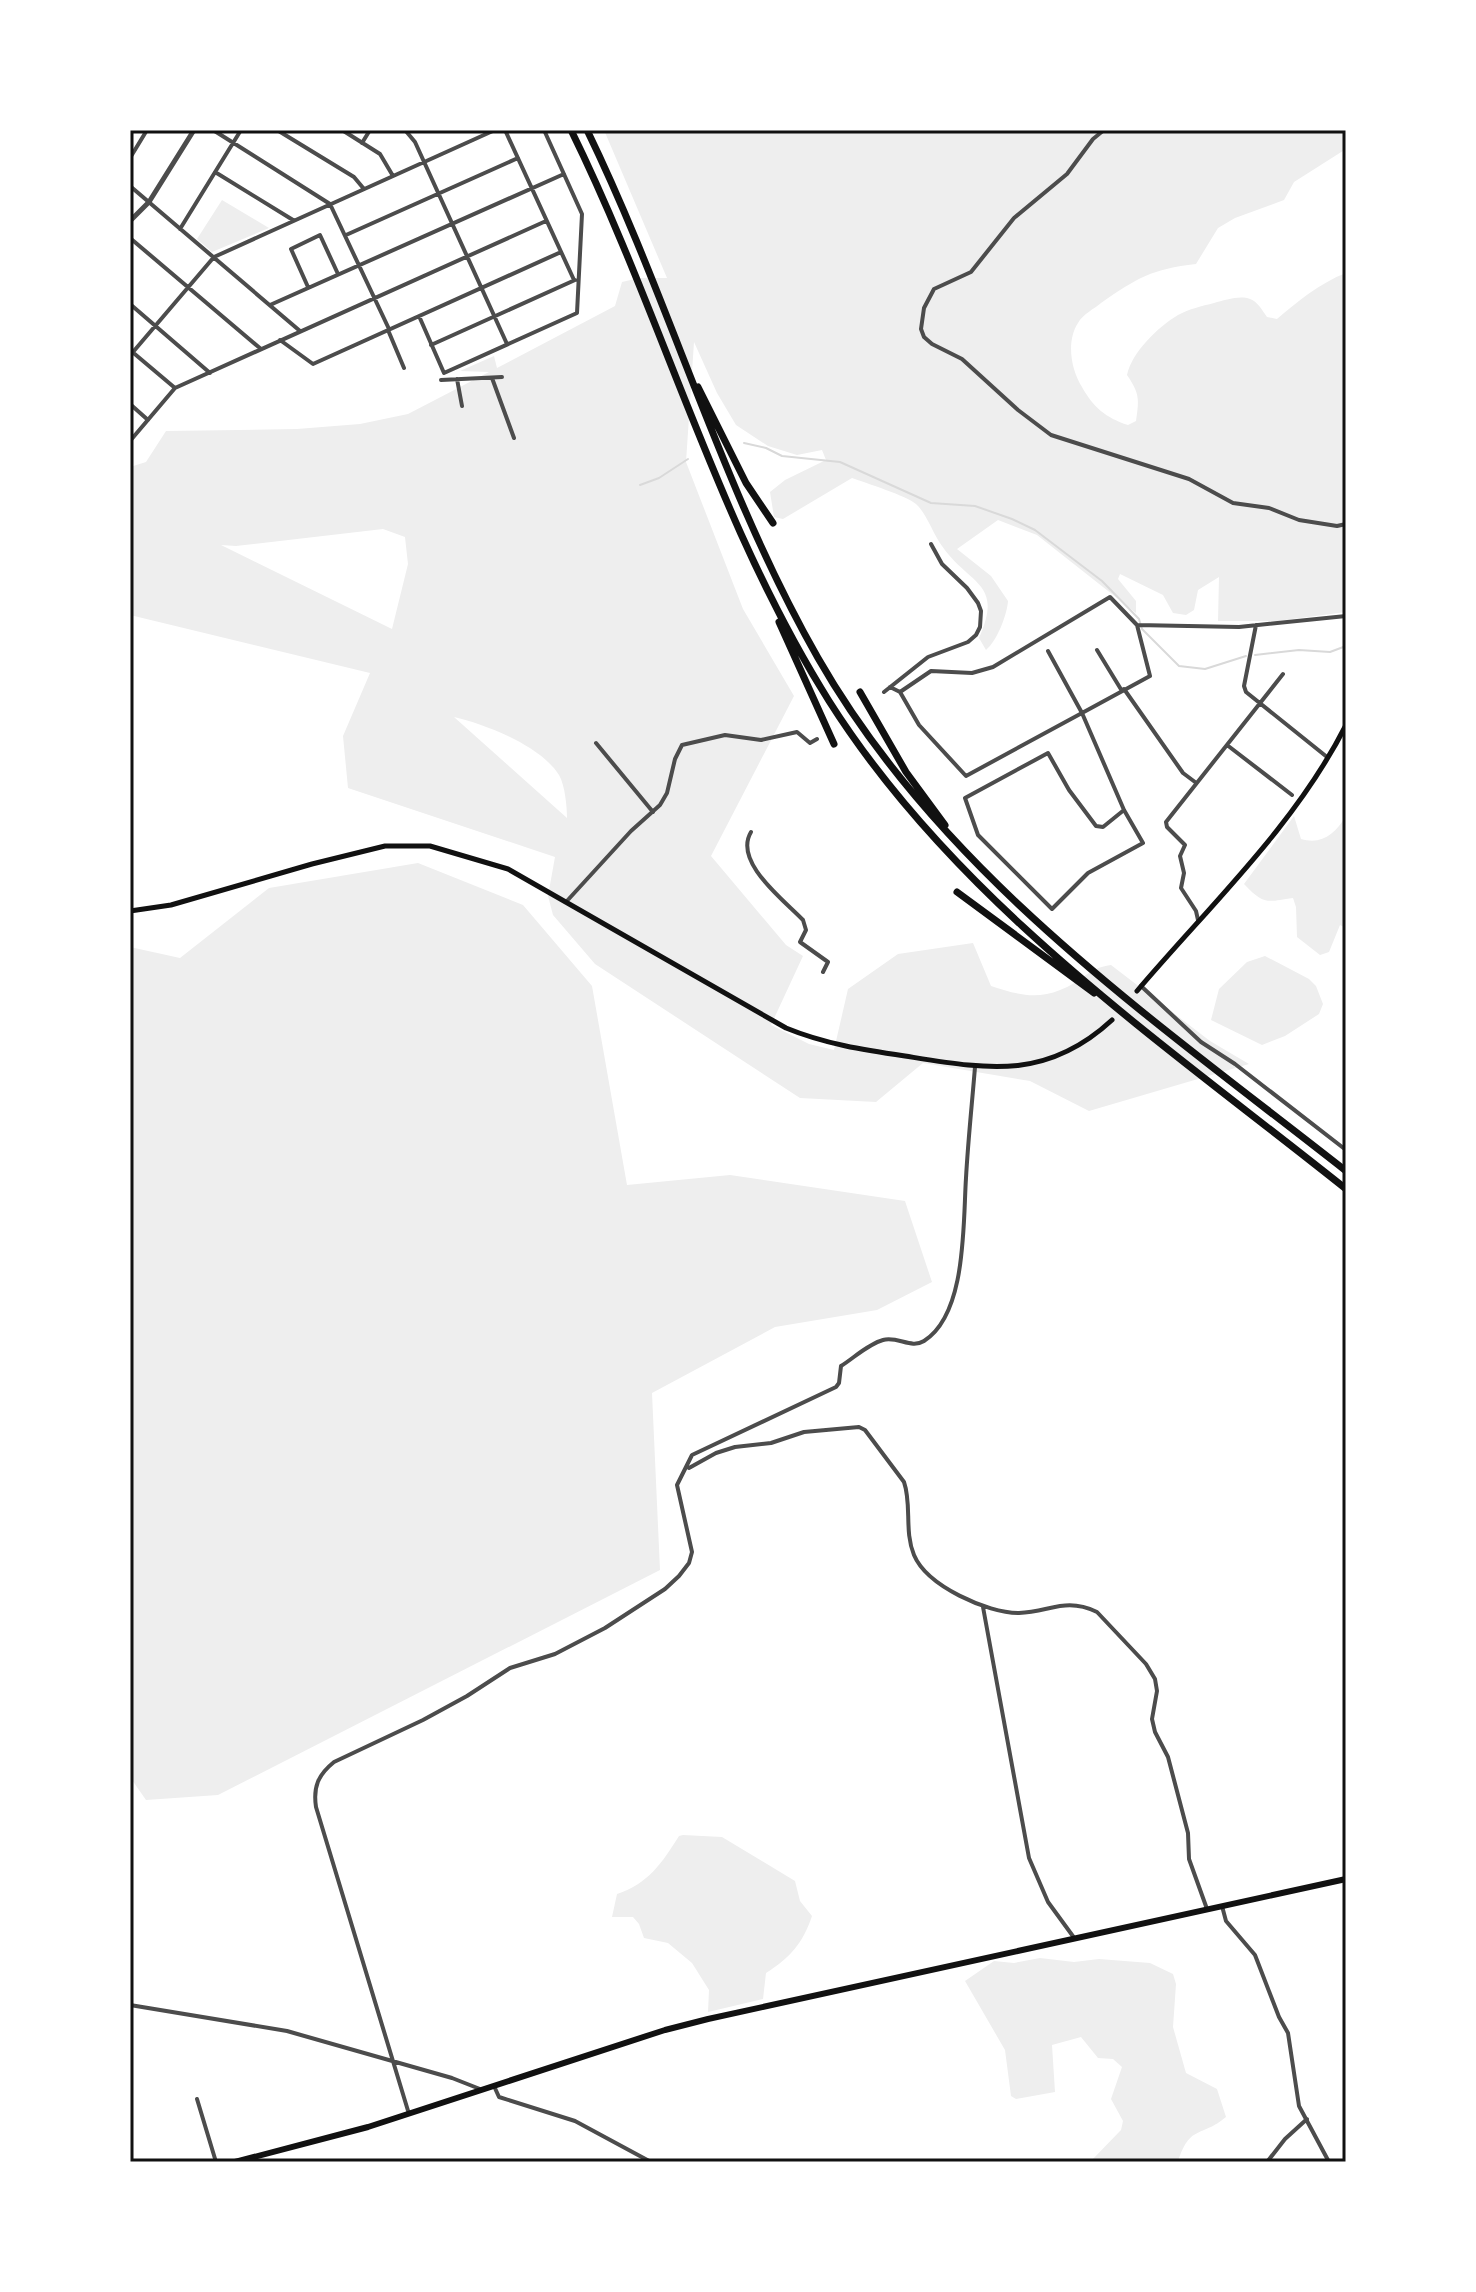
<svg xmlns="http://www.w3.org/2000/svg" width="1476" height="2292" viewBox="0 0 1476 2292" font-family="'IBM Plex Sans',sans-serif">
<rect width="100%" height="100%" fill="#fff"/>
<path fill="#eee" fill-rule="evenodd" d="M604 130H1346V149L1294 182 1284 200 1235 218 1218 228 1196 264C1152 269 1137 278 1101 303 1094 309 1083 314 1078 323 1066 341 1071 370 1082 387 1093 407 1106 418 1128 425L1136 421C1139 399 1140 394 1127 375 1132 352 1158 327 1178 315 1189 309 1202 306 1214 303 1225 300 1240 295 1250 299 1258 302 1262 310 1267 317L1277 319C1298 301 1320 283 1346 273V612L1277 621H1218L1219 577 1198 590 1194 610 1186 615 1173 613 1163 595 1120 574 1118 579 1136 601V613L1037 535 998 520 957 549 991 576 1008 601C1007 615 997 641 986 650L979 638C1004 582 970 586 942 546 933 534 927 514 916 504 907 496 866 483 852 478L783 519 774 517 770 492 785 480 826 460 822 450 797 455 768 446 736 425 717 393 694 342 686 462 743 609 794 696 711 856 786 945 803 956 771 1025 809 1044 834 1050 848 989 898 954 973 943 991 986C1015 994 1036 1000 1060 990 1081 983 1087 968 1111 965L1210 1041 1249 1064 1089 1111 1030 1081 923 1063 876 1102 800 1098 595 964 553 915 548 896 555 857 348 788 343 736 370 673 130 615V467L146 462 166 431 297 429 360 424 408 414 489 372 460 371 494 356 497 368 615 306 622 282 639 278H667ZM383 529 405 537 408 564 392 629 221 545 236 546ZM454 717C485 724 541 746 559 775 565 785 567 807 567 818Z
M222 200 269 228 212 252 197 239Z
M1294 816 1301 839C1322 845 1335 834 1346 816V928L1340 925 1329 952 1320 955 1297 937 1296 907 1293 898C1266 902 1264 905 1244 884Z
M418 863 523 905 592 986 627 1185 730 1175 905 1201 932 1282 877 1310 775 1327 652 1393 660 1570 218 1795 146 1800 130 1777V947L180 958 269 888Z
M1265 956 1309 979 1316 986 1323 1004 1319 1014 1285 1036 1262 1045 1211 1020 1219 989 1247 962Z
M683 1835 722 1837 795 1881 800 1901 812 1916C803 1943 790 1958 766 1973L763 1999 708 2012 709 1990 692 1963 668 1943 644 1938 639 1924 633 1917H612L617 1894C648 1884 662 1863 679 1836Z
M1040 1958 1074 1962 1099 1959 1150 1963 1173 1974 1176 1984 1173 2027 1186 2073 1217 2089 1226 2117C1201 2138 1190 2124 1178 2162H1090L1121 2130 1123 2121 1111 2099 1122 2067 1113 2059 1098 2058 1081 2037 1052 2045 1055 2092 1016 2099 1011 2096 1005 2050 965 1981 994 1961 1014 1963Z"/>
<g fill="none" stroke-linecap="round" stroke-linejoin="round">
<path stroke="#d9d9d9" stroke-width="2" d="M744 443 766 448 782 456 840 462 931 503 975 506 1012 519 1035 530 1102 581 1139 619 1142 629 1179 666 1205 669 1246 656
M640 485 659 478 688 459
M1255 655 1299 650 1330 652 1346 646"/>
<path stroke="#4c4c4c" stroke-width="4" d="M213 130 330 204 389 329
M277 130 354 177 364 189
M342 130 380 154 393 176
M405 130 415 142 507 344
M505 130 574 280
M1104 130 1093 139 1067 174 1014 218 971 272 934 289 924 308 921 329 924 337 932 344 962 359 1018 410 1051 435 1189 479 1233 503 1269 508 1299 520 1337 526 1346 524
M362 143 370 130
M130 158 147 130
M215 172 293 220
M130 186 300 331
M180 229 241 130
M346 235 518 158
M130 238 261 349
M308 287 291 249 320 235 338 274
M130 304 210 373
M270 305 564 174
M419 316 444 373 577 313 582 214 544 130
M388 330 404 368
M280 340 313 364 561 252
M431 345 575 280
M130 350 175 388
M133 352 214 257 495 130
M492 378 514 438
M457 379 462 406
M441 380 502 377
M130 404 148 420
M130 441 175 388 546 221
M1256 625 1244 686 1246 692 1327 757
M1097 650 1122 691
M1048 651 1082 713 1150 676 1137 625
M890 687 900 692 919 725 966 776 1082 713 1124 810 1143 843 1088 873 1052 909 978 835 965 798 1048 753 1069 790 1096 826 1103 827 1124 810
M1124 689 1183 773 1195 782
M884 692 928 657 968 642 976 635 980 627 981 611 978 603 967 588 942 564 931 544
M900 692 931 671 972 673 993 667 1110 597 1137 625 1239 627 1346 616
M596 743 653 812
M1227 745 1292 795
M751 832C733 862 784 900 803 920L806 930 800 942 828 962 823 972
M566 902 631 831 660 805 667 793 675 759 682 745 725 735 761 740 797 732 810 743 817 739
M1198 920 1196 911 1181 888 1184 873 1180 856 1185 845 1167 827 1166 822 1283 674
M1141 986 1201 1042 1235 1064 1346 1150
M689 1468 716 1453 735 1447 771 1443 804 1432 859 1427 865 1430 904 1482C912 1505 904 1531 914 1555 927 1586 987 1613 1019 1613 1050 1612 1065 1597 1097 1612L1146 1664 1155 1679 1157 1691 1152 1719 1155 1732 1168 1757 1188 1833 1189 1859 1207 1909
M983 1607 1029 1858 1048 1902 1075 1939
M1222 1906 1226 1921 1255 1955 1279 2017 1288 2033 1299 2106 1329 2162
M130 2005 287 2031 452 2078 480 2089
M494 2086 499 2097 575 2121 651 2162
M197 2099 216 2162
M409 2114 316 1807C313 1787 318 1775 334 1762L423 1720 467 1696 510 1668 555 1654 605 1628 665 1589 679 1576 689 1563 692 1552 677 1485 692 1455 836 1387 839 1383 841 1366C854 1358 868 1344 883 1340 898 1336 911 1349 924 1341 967 1314 963 1222 966 1178 968 1141 972 1104 975 1067
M1267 2162 1285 2139 1307 2119"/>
<path stroke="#4c4c4c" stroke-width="5" d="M130 221 149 202 194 130"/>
<path stroke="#111" stroke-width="5" d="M130 911 171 905 312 864 385 846H430L508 869 786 1028C825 1044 864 1050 905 1056 987 1069 1046 1081 1112 1020
M1137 991C1209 906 1295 826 1346 725"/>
<path stroke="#111" stroke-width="6" d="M235 2162 368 2127 665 2030 708 2019 1346 1879"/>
<path stroke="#111" stroke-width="7" d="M571 130C663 317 717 523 829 701 957 903 1162 1042 1346 1189
M587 130C671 303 722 490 818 658 942 875 1153 1019 1346 1171
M698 387 746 483 773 523
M779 622 834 744
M860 692 906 772 945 825
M957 892 1094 993"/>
</g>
<rect width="1476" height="2292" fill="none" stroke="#ffffff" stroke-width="264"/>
<rect x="132" y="132" width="1212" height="2028" fill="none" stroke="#111" stroke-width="3"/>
</svg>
